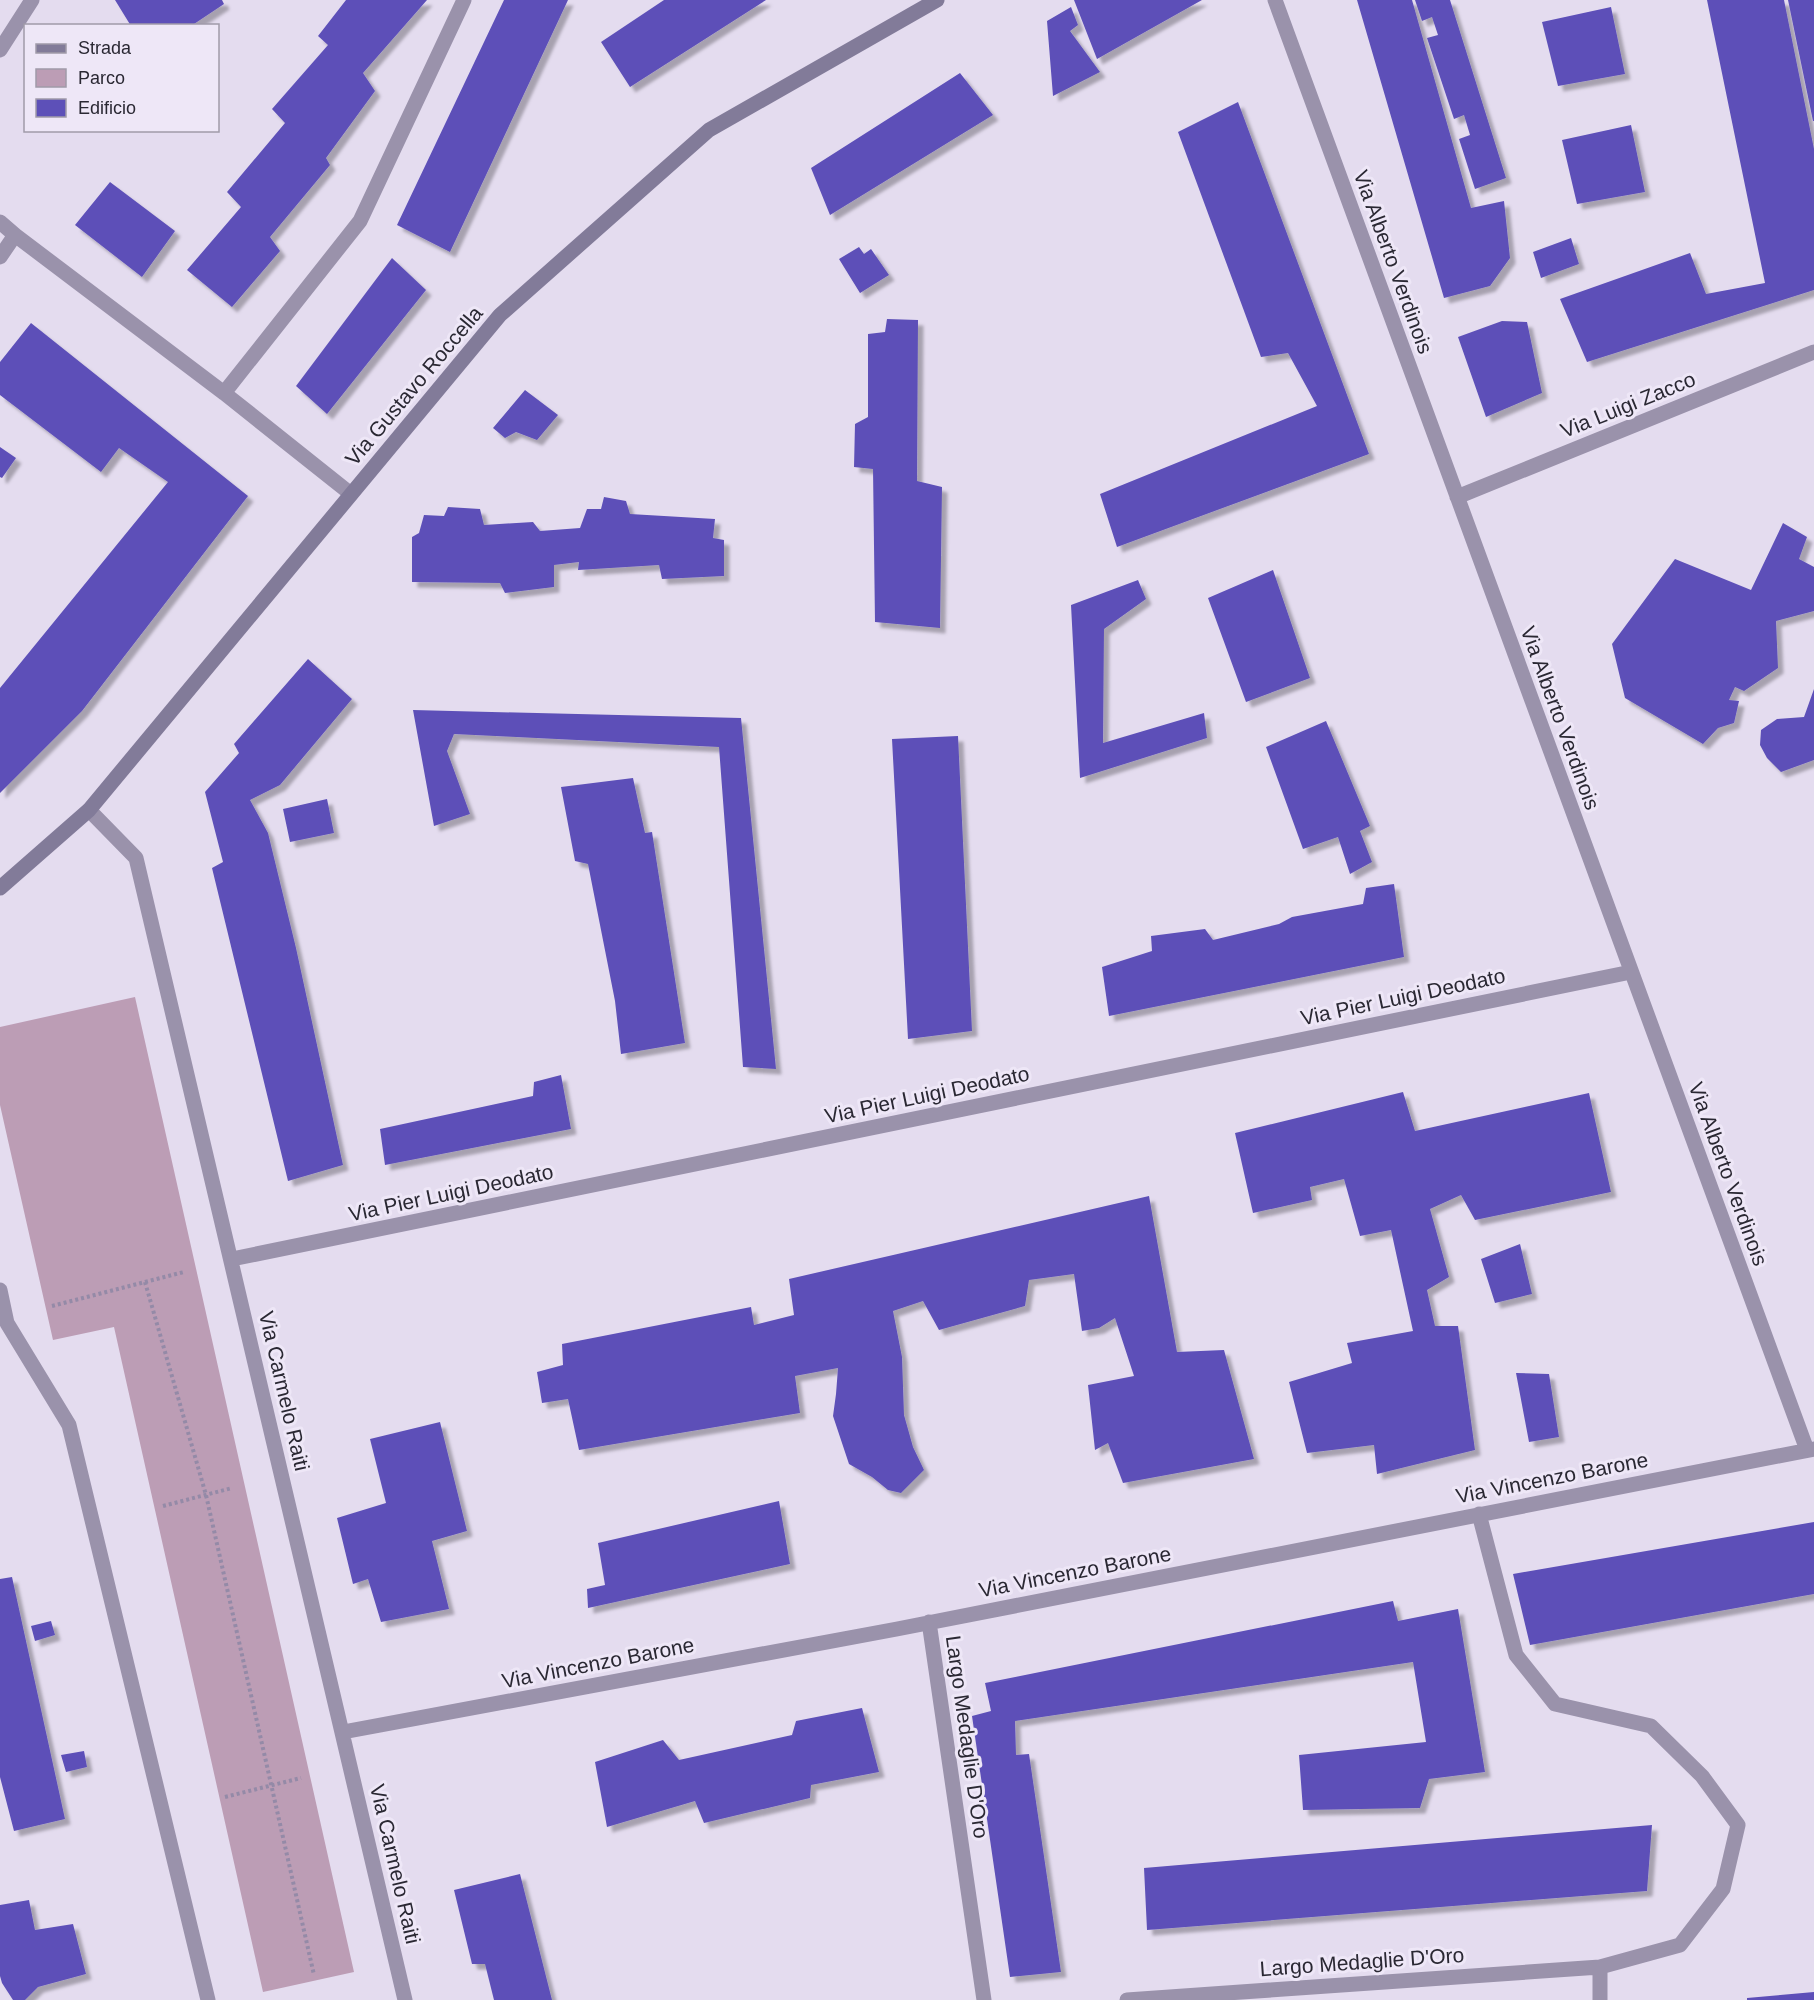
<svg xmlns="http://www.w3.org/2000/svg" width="1814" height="2000" viewBox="0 0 1814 2000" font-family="Arial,sans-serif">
<defs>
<filter id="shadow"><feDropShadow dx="5.5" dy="5.5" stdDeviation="1.5" flood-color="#0004"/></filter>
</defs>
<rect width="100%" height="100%" fill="#e4dcef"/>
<path fill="#bc9db5" d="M135 997 354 1972 263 1992 114 1327 53 1340 0 1105V1027Z"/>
<path fill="#5d50b8" filter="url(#shadow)" d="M115 0H222L224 4 191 26H131Z
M346 0H427L363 73 375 91 326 158 330 165 270 237 280 251 232 307 187 270 241 207 227 192 285 123 272 109 328 45 318 36Z
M504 0H568L450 252 397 225Z
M664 0H766L630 87 601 42Z
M1074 0H1202L1097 59Z
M1357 0H1412L1471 208 1504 201 1510 258 1490 286 1444 298Z
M1415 0H1450L1506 178 1475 189 1459 139 1470 135 1464 115 1454 119 1427 38 1438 35 1432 17 1422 21Z
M1707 0H1784L1814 149V290L1587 362 1560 299 1690 253 1706 294 1765 283Z
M1788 0H1814V121H1813Z
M1071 7 1078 25 1070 31 1100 72 1053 96 1047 21Z
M1611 7 1625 74 1558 86 1542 22Z
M960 73 993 115 830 215 811 168Z
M1238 102 1369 454 1117 547 1100 494 1317 406 1288 353 1261 357 1178 132Z
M1631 125 1645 192 1577 204 1562 140Z
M110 182 175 231 142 277 75 225Z
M1571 238 1579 264 1541 278 1533 252Z
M859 247 864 254 871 249 889 275 860 293 839 259Z
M392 258 426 290 327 414 296 386Z
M887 319 918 320 917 481 942 487 940 628 875 622 873 469 854 467 855 424 868 417V334L885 332Z
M1502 321 1527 322 1542 393 1486 417 1458 337Z
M31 323 248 496 82 711 0 793V688L168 482 119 448 101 472 0 395V362Z
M525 390 558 415 537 440 516 432 505 438 493 428Z
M0 447 16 458 2 478 0 477Z
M604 497 626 501 630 514 715 519 713 538 724 540V576L662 579 659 565 578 570 579 562 554 565V587L505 593 500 583 412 582V537L419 533 424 515 444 516 448 507 480 509 484 525 533 522 540 531 580 528 587 509H601Z
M1783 523 1807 537 1799 559 1814 567V611L1776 621 1778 668 1744 691 1735 687 1729 700 1739 701 1734 723 1718 728 1703 744 1625 698 1612 644 1675 559 1751 590Z
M1273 570 1310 678 1246 702 1208 598Z
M1138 580 1146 599 1104 629 1103 743 1204 713 1207 738 1080 778 1071 605Z
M308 659 352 699 280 785 250 800 268 833 296 948 343 1165 288 1181 212 868 223 862 205 792 239 753 234 744Z
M1814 689V760L1781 772 1767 758 1760 745 1761 730 1777 719 1804 717Z
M413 710 741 718 776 1069 743 1067 719 747 454 734 447 751 470 814 434 826Z
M1326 721 1370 826 1360 831 1372 862 1350 874 1338 837 1303 849 1266 747Z
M958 736 972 1031 908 1039 892 739Z
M633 778 645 833 652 832 685 1043 621 1054 615 1001 588 864 575 861 561 787Z
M327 799 334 833 290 842 283 809Z
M1394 884 1404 957 1109 1016 1102 967 1152 951 1151 936 1205 929 1213 940 1279 924 1292 917 1363 904 1366 888Z
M561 1075 571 1129 385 1165 380 1129 533 1096 534 1082Z
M1403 1092 1415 1131 1589 1093 1611 1192 1475 1220 1461 1195 1430 1209 1449 1277 1427 1290 1435 1326H1458L1475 1450 1377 1474 1374 1445 1307 1453 1289 1382 1352 1363 1347 1343 1413 1331 1391 1230 1360 1236 1344 1179 1310 1187 1312 1200 1253 1213 1235 1133Z
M1149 1196 1177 1352 1224 1350 1254 1459 1123 1483 1108 1443 1095 1450 1088 1385 1134 1376 1115 1318 1099 1328 1082 1331 1074 1274 1029 1280 1025 1306 939 1330 923 1301 893 1311 902 1357 904 1415 913 1447 924 1470 901 1493 888 1490 872 1477 849 1464 833 1416 836 1394 838 1368 795 1376 800 1413 579 1450 568 1399 542 1403 537 1372 563 1365 562 1344 751 1307 754 1325 794 1315 789 1279Z
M1520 1244 1532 1294 1495 1303 1481 1259Z
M1516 1373 1549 1374 1559 1437 1529 1442Z
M440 1422 467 1531 432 1541 449 1609 381 1622 368 1579 353 1584 337 1518 386 1503 370 1439Z
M779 1501 790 1564 588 1608 587 1589 605 1585 598 1543Z
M1814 1522V1594L1530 1645 1513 1574Z
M12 1577 65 1819 14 1831 0 1777V1579Z
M1393 1601 1398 1621 1458 1609 1485 1772 1429 1779 1420 1808 1303 1810 1299 1755 1426 1742 1413 1662 1015 1721 1016 1755 1029 1754 1061 1972 1010 1977 972 1716 991 1711 985 1683Z
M51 1621 55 1635 35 1641 31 1626Z
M862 1708 879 1772 811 1785 810 1798 704 1823 695 1801 607 1827 595 1762 663 1740 679 1760 792 1735 796 1721Z
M84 1751 87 1767 66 1772 61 1755Z
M1652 1825 1647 1891 1147 1930 1144 1868Z
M520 1874 552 2000H494L485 1964H472L454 1890Z
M29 1900 35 1930 73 1924 86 1974 38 1987 25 2000H13L2 1983 0 1976V1905Z
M1814 1992V2000H1747V1998Z"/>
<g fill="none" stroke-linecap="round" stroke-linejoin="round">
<path stroke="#948aa7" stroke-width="4" stroke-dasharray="3 3" stroke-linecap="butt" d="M145 1282 184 1272
M52 1306 145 1282 206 1495 314 1975
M163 1506 232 1488
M225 1797 301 1778"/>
<path stroke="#9a92ab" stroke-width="15" d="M1275 0 1807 1450
M0 50 32 0
M0 222 15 235 0 257
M15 235 224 393 351 494
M224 393 360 221 464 0
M1457 497 1814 352
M89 810 136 858 405 2000
M232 1259 1631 972
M0 1290 7 1323 69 1425 208 2000
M1479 1514 1516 1655 1555 1704 1651 1726 1702 1776 1738 1825 1723 1889 1680 1945 1600 1967V2000
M929 1622 984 2000
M343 1732 897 1629 1814 1449
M1127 2000 1600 1967"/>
<path stroke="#827b99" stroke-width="15" d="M0 888 89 810 500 315 709 130 937 0"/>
</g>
<g text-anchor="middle" stroke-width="6" stroke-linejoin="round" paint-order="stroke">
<g font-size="21" fill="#2a2833" stroke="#eee7f7">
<text transform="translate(1393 262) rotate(70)" y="7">Via Alberto Verdinois</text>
<text transform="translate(414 386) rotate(-50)" y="7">Via Gustavo Roccella</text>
<text transform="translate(1628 405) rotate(-22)" y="7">Via Luigi Zacco</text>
<text transform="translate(1560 718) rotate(70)" y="7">Via Alberto Verdinois</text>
<text transform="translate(1403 997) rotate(-12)" y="7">Via Pier Luigi Deodato</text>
<text transform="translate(927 1095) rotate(-12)" y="7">Via Pier Luigi Deodato</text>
<text transform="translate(1728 1174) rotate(70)" y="7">Via Alberto Verdinois</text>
<text transform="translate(451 1193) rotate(-12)" y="7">Via Pier Luigi Deodato</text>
<text transform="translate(284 1391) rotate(77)" y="7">Via Carmelo Raiti</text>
<text transform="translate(1552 1478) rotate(-11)" y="7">Via Vincenzo Barone</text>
<text transform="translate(1075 1572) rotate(-11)" y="7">Via Vincenzo Barone</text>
<text transform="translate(598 1663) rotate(-11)" y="7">Via Vincenzo Barone</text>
<text transform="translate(967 1737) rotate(82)" y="7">Largo Medaglie D'Oro</text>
<text transform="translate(395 1864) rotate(77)" y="7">Via Carmelo Raiti</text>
<text transform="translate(1362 1962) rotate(-4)" y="7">Largo Medaglie D'Oro</text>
</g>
</g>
<rect x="24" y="24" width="195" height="108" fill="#eee7f7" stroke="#a09ba9" stroke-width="1.5"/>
<rect x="36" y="44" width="30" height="9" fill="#827b99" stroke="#a09ba9" stroke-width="1.5"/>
<text x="78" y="54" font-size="18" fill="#2a2833">Strada</text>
<rect x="36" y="69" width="30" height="18" fill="#bc9db5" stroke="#a09ba9" stroke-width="1.5"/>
<text x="78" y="84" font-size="18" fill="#2a2833">Parco</text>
<rect x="36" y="99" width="30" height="18" fill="#5d50b8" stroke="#a09ba9" stroke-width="1.5"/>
<text x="78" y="114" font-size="18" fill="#2a2833">Edificio</text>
</svg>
